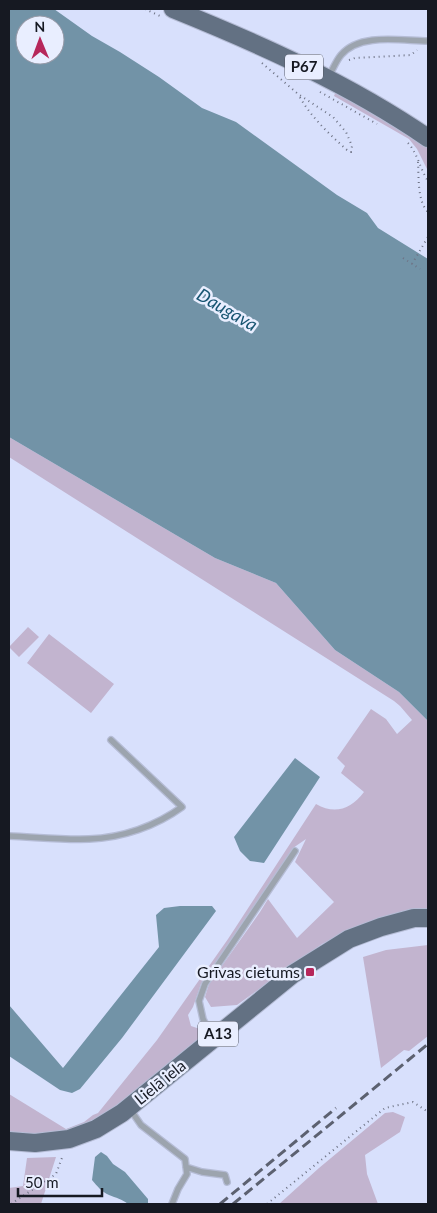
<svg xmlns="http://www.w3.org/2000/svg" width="437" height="1213" viewBox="0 0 437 1213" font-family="Lato,sans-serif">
<rect width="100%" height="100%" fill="#d8e0fc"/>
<path fill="#c2b4cf" d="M336 91 405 130 428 147V171L417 149 409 139 334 96Z
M9 437 215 558 276 583 335 650 399 692 428 721V911H413L369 922 322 944 237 1005 211 1007 205 997 209 984 260 912 268 899 297 938 334 902 295 862 306 839 293 848 201 984 193 1007 188 1015 191 1026 200 1029 201 1038 118 1108 82 1127 59 1133 23 1135 9 1132V1094L66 1129 84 1122 93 1115 98 1113 157 1040 228 939 316 804C335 815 351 809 364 792L341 773 345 766 337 758 371 709 386 719 397 734 412 720 400 706 394 701 9 457Z
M28 627 39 637 19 657 9 647Z
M49 634 114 684 91 713 27 663Z
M428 945V1036L409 1051 404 1050 381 1068 363 957 386 950Z
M393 1112 405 1117 400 1132 365 1155 367 1174 378 1204H279L319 1168 385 1113Z
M56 1157 41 1204H9V1188L23 1186 27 1158Z"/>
<path fill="#7293a7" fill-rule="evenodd" d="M9 9H54L92 36 120 52 159 77 202 108 236 122 337 195 367 213 378 228 428 259V721L399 692 335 650 276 583 215 558 9 437ZM25 25H55V55H25Z
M295 758 320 777 264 863 250 861 240 851 234 837Z
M180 906H212L216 911 122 1038 80 1089 72 1093 60 1090 9 1056V1005L63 1068 159 947 156 915 164 908Z
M101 1152 107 1156 113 1164 125 1172 148 1199V1204H128C122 1199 116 1198 109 1195 102 1192 97 1186 92 1180L95 1157Z"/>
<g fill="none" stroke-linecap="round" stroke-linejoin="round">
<defs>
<path id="service" d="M329 76C333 69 336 61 341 55 360 32 403 41 428 41
M9 836C35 837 63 840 89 839 122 838 156 826 182 807L111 740
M212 1037 203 1019 199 1001 205 984 295 851
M130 1109 141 1125 185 1159 187 1174 178 1189 172 1204
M186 1167 202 1172 225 1175 227 1182"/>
<path id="primary" d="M173 9C262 45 349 84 428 138
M9 1141 35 1143 69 1139 96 1129 122 1113 293 974 349 939 381 927 414 918H428"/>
</defs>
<use href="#service" stroke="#b5bcd5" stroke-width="8"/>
<use href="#primary" stroke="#b5bcd5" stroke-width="20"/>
<path stroke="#6e7385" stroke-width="2" stroke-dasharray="1 4" stroke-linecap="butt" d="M145 9 160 16
M349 60 355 58 411 55 417 50
M262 63 298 94 333 117 346 132 352 146 351 152 347 150C328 133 310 116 298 94
M320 92 377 124
M408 143C418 154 420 169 428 181
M418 162C419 177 417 201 428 212
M403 258 420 269
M412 264 428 237
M11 1204 56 1174 63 1155
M267 1204 385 1108 413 1102 428 1112"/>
<use href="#service" stroke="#9ca4ae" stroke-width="5.5"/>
<use href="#primary" stroke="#637183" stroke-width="18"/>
<path stroke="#5c6170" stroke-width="3" stroke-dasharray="10 5" stroke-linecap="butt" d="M220 1204 336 1108
M233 1204 428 1044"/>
</g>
<rect fill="#b6275b" stroke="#e9eeff" stroke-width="2" x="305" y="967" width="10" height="10" rx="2.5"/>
<g text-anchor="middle" stroke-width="5" stroke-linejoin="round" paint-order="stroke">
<g fill="#e9eeff" stroke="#555964" stroke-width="1">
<rect x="285" y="54.5" width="38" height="25" rx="4"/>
<rect x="198" y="1021.5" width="40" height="25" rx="4"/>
</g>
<g font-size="15" font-weight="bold" fill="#161922">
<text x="304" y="72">P67</text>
<text x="218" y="1039">A13</text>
</g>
<g font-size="16" fill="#161922" stroke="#e9eeff" text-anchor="end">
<text x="300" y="978">Grīvas cietums</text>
</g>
<g font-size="16" fill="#161922" stroke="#e9eeff">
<text transform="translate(160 1082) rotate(-39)" y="6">Lielā iela</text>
</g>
<g font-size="18" font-style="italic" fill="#185572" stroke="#e9eeff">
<text transform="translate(227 310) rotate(30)" y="6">Daugava</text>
</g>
</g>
<rect width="437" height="1213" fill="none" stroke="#161922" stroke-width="20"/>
<g transform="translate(40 40) rotate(359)"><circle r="24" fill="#e9eeff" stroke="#9599a7"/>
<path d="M0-4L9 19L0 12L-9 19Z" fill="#b6275b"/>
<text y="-8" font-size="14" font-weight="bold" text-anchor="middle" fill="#161922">N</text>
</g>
<path d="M18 1188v8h84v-8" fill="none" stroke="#161922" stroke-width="2.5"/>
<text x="25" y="1188" font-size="15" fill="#161922" stroke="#e9eeff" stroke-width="4" paint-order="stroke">50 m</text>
</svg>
